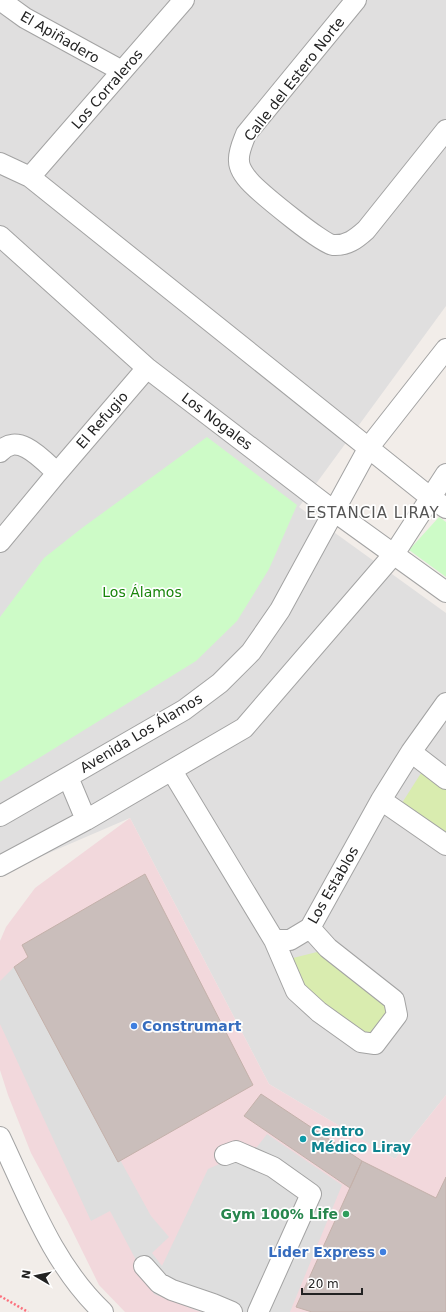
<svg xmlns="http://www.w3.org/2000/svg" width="446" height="1312" viewBox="0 0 446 1312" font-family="'DejaVu Sans',sans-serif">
<rect width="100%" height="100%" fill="#f2ede9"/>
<path fill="#e0dfdf" d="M0 0H446V306L299 507 446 613V1095L395 1159 269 1084 130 818 0 874Z"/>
<path fill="#f2d8dc" d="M130 818 269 1084 395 1159 446 1095V1312H125L99 1285 68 1222 31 1153 8 1095 0 1070V941L6 927 35 888Z"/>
<path fill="#d9ecaf" d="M423 770 446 789V835L402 803Z
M321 951 394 1008 370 1038 300 993 285 960Z"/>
<path fill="#cdfbc7" d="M207 437 297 505 269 569 237 621 196 661 0 782V617L44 558 82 528Z
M439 517 446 522V577L409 550Z"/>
<path fill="#dedede" d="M14 967 151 1216 169 1237 152 1253 162 1266 208 1169 257 1147 267 1134 342 1185 290 1312H201L154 1294 110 1211 91 1221 0 1024V981Z"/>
<path fill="#cabebb" stroke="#c4b1aa" d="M145 874 253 1085 118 1162 14 967 28 957 22 945Z
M261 1094 362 1161 350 1188 244 1116Z
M362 1161 436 1198 446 1177V1312H312L296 1307Z"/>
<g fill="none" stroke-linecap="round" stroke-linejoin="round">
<defs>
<path id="minor" d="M0 0 25 18 122 71
M356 0 246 134C243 142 238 152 239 161 239 169 247 179 252 184 263 195 322 244 333 245 347 246 356 239 366 230L446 130
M0 163 30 177 431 498 446 508
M30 177 184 0
M0 236 147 368 335 512 446 592
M0 452C18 431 43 460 57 473L0 542
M57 473 147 368
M411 752 446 779
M172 771 274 940H290L310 928 381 800 411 752 446 703
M68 777 86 820
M381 800 446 845
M0 816 184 710 220 683 251 652 280 610 369 447 446 349
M0 866 86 820 244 728 394 554 446 474
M274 940 296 991 319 1012 361 1042 375 1044 397 1015 394 1000 328 948 310 928
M0 1137C29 1198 53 1265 103 1312
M225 1155 236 1151 273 1167 311 1194 258 1312
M144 1266 159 1283 172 1290 213 1304 232 1312"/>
</defs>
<use href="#minor" stroke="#a3a3a3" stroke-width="22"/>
<path stroke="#fc707d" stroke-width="2.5" stroke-dasharray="2 2" stroke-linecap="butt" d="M0 1296 28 1312"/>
<use href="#minor" stroke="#fff" stroke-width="20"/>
</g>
<g fill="#3f7fe0" stroke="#fff" stroke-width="1.5">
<circle cx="134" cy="1026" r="4"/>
<circle cx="383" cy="1252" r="4"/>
</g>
<circle fill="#0f9aa8" stroke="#fff" stroke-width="1.5" cx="303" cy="1139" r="4"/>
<circle fill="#2e9e5b" stroke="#fff" stroke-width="1.5" cx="346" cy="1214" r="4"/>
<g text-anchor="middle" stroke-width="3.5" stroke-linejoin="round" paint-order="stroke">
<g font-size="14" fill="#222" stroke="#fff">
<text transform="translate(60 37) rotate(30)" y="5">El Apiñadero</text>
<text transform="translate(294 79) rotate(-52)" y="5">Calle del Estero Norte</text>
<text transform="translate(107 89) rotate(-49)" y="5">Los Corraleros</text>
<text transform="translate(102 420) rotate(-49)" y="5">El Refugio</text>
<text transform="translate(217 421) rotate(37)" y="5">Los Nogales</text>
<text transform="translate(141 733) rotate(-31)" y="5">Avenida Los Álamos</text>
<text transform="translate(333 885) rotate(-60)" y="5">Los Establos</text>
</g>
<g font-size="14" fill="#18850a" stroke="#fff">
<text x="142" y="597">Los Álamos</text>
</g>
<g font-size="14" font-weight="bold" fill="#366cbe" stroke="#fff" text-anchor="start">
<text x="142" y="1031">Construmart</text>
<text x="375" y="1257" text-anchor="end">Lider Express</text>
</g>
<g font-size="14" font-weight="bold" fill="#0d838f" stroke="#fff" text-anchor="start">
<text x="311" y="1136">Centro<tspan x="311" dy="16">Médico Liray</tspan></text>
</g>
<g font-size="14" font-weight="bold" fill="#27864d" stroke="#fff" text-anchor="end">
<text x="338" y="1219">Gym 100% Life</text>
</g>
<g font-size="15" letter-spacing="1" fill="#555" stroke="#fff">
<text x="373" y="518">ESTANCIA LIRAY</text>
</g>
</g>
<g transform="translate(36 1276) rotate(279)" stroke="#ffffff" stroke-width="3" paint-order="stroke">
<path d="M0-3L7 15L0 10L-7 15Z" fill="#222222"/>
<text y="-6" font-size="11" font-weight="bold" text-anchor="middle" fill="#222222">N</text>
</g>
<path d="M302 1288v6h60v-6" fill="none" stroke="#222222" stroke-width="2"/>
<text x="308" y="1288" font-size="12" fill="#222222" stroke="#ffffff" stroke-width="3" paint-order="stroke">20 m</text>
</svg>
